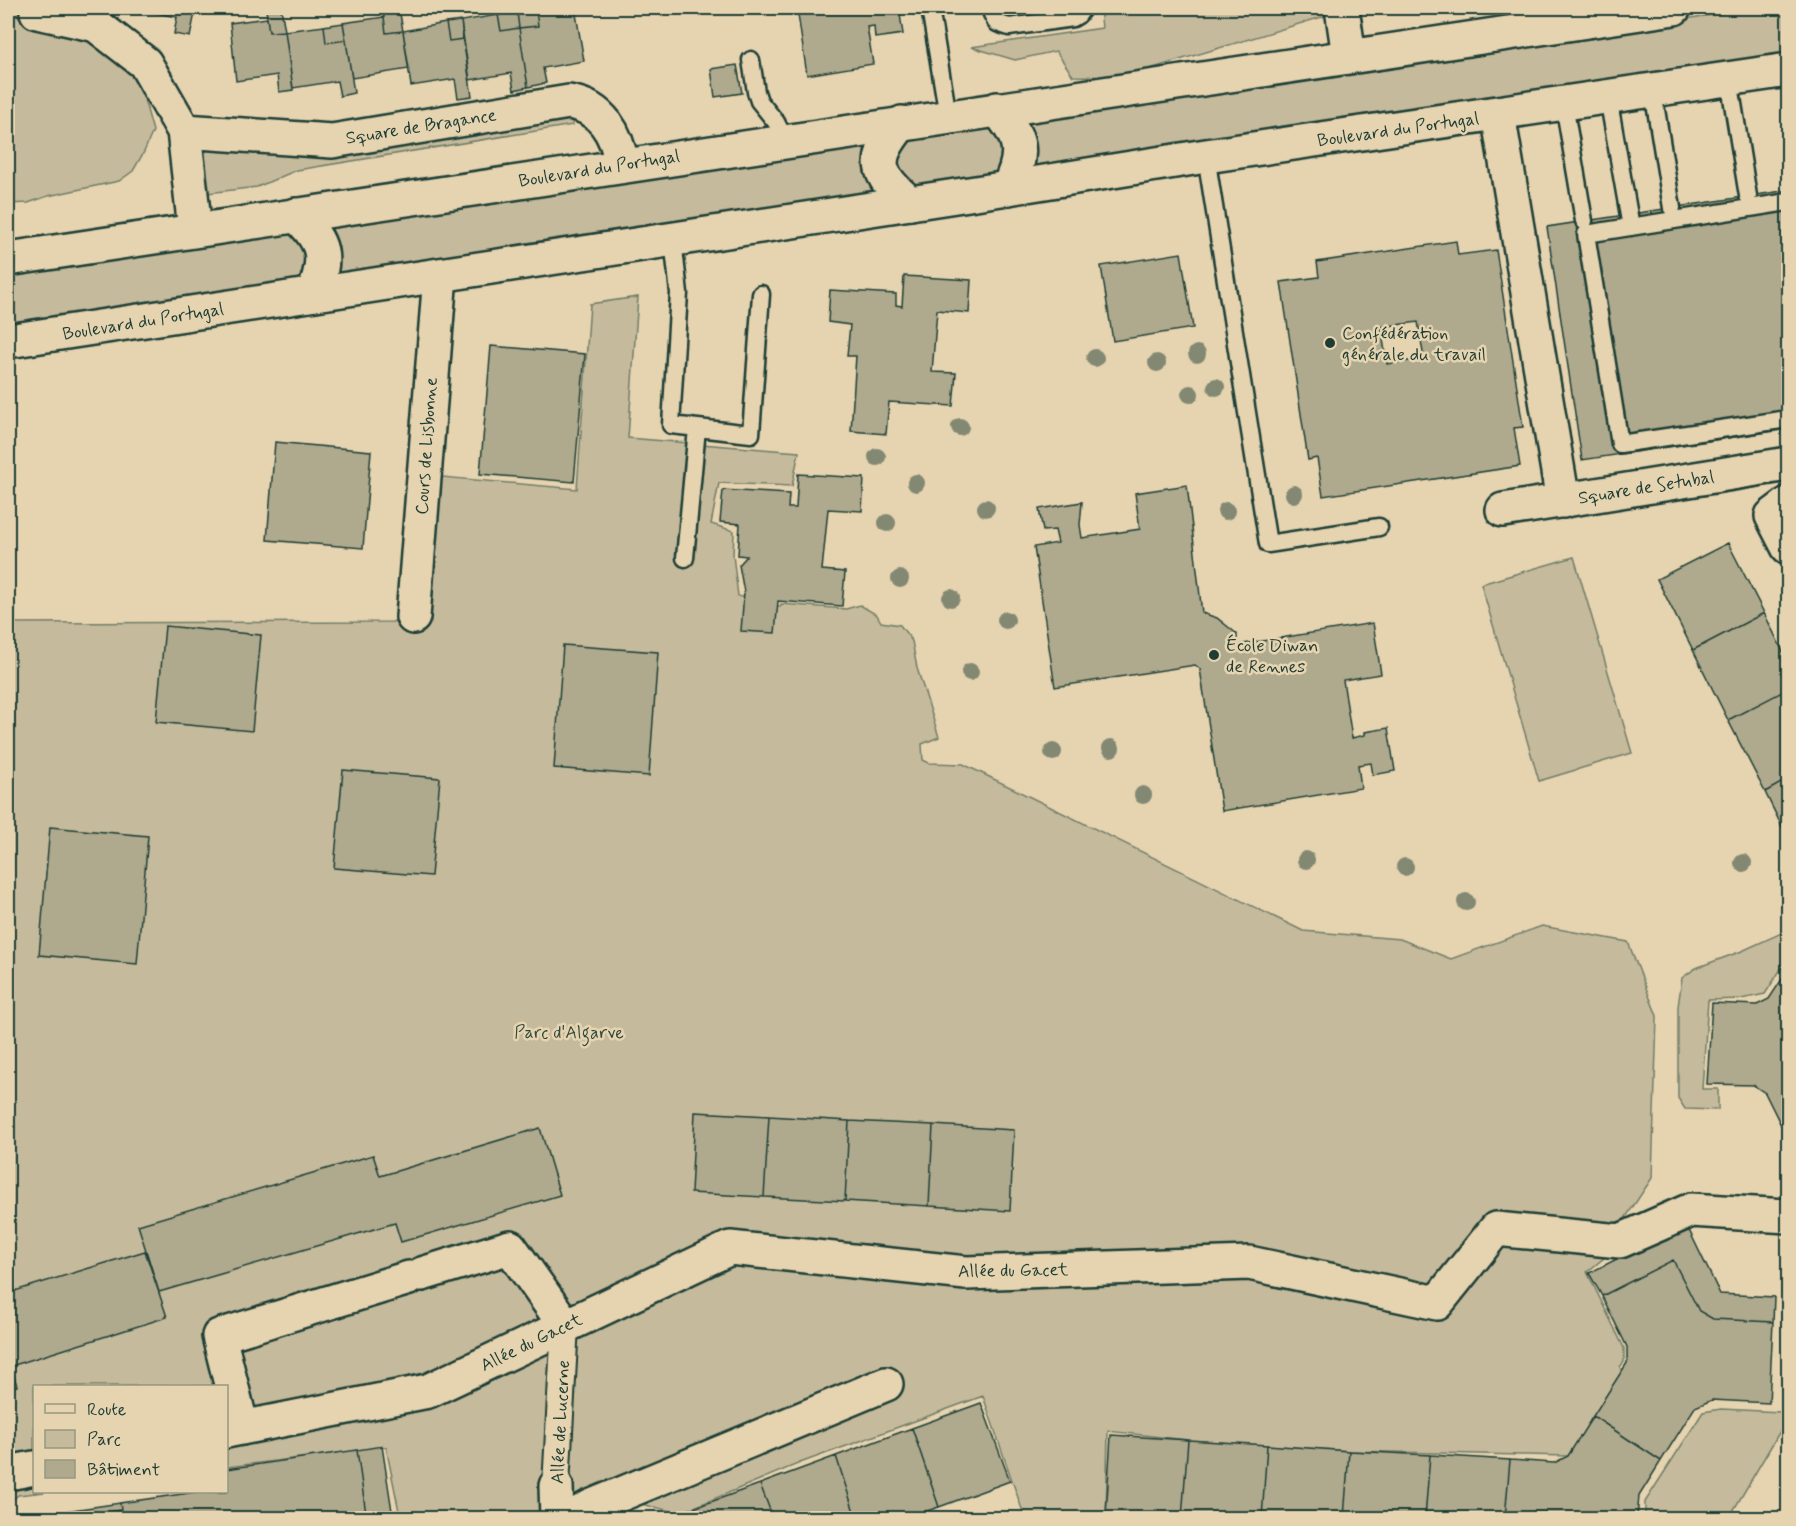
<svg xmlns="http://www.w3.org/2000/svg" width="1796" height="1526" viewBox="0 0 1796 1526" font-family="Mynerve,sans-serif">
<rect width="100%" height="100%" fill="#e6d4b1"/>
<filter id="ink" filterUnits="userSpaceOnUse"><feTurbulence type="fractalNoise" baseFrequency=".0167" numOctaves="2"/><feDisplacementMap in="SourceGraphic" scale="12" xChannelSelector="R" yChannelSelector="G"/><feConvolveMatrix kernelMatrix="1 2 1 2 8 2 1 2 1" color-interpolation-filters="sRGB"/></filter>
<g filter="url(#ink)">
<path fill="#c5bb9c" stroke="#727c68" stroke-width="1.5" d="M1100 8H1352L1123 77 1073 76 1056 51 1015 60 971 47 1102 28Z
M1758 8H1788V58L1031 170 1023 119 1028 118Z
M8 12 23 19 93 38 135 67 153 131 144 152 133 171 119 181 48 196 28 203 8 204Z
M569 117 573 125 297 170 257 187 208 193 201 156 215 143Z
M992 125 1008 142 1001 171 991 177 921 188 903 184 892 154 903 138Z
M870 143 880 192 337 277 325 226Z
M289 231 307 239 304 277 294 283 8 326V273Z
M638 297 628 438 799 452 792 486 719 483 711 524 734 531 733 555 738 596 780 607 781 604 846 609 860 605 877 615 881 622 900 625 912 641 917 668 939 737 922 744 923 760 929 763 963 764 1303 931 1400 939 1451 959 1542 926 1628 942 1657 1016 1652 1178 1620 1226 1616 1248 1587 1272 1624 1348V1362L1620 1367 1622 1372 1568 1456 1349 1451 1188 1440 1108 1431 1106 1516 1025 1518 983 1396 800 1463 680 1513 628 1501 621 1504 627 1512 646 1513 665 1518H357L399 1511 386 1447 227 1467 226 1386H34V1492H45L18 1495 8 1504V623L392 622 431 607 425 601 431 476 577 489 590 304Z
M1574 557 1632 753 1539 781 1481 584Z
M1788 930V958L1765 994 1741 999 1708 1000 1702 1089H1718V1110L1685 1109 1678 1098V1007L1682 978 1696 968 1742 951Z
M1721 1409 1781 1412 1783 1426 1729 1518H1645V1502L1703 1412Z"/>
<path fill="#afaa8e" stroke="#1f3d34" stroke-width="1.5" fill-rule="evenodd" d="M135 8H196L190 37 174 34 177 17 135 9Z
M281 8 285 31 269 32 266 10Z
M399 8 403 31 386 33 383 10Z
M548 8H575L584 61 543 68 546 83 528 87 519 28 538 26 536 10Z
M797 8H899L903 34 875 38 874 26 867 27 873 64 807 75Z
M536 10 538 26 519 28 517 12Z
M517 12 519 28 501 31 498 15Z
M498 15 501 31 519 28 528 87 514 90 511 73 470 80 461 21Z
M384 17 386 33 403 31 409 69 352 78 343 23Z
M267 18 269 32 285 31 293 90 279 92 277 75 236 81 230 23Z
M461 21 463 39 449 41 446 23Z
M343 23 346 40 326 43 324 26Z
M446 23 449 41 463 39 472 96 458 98 455 79 411 86 403 31Z
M324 26 326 43 346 40 354 93 340 96 337 81 293 88 285 31Z
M737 65 742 93 715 97 711 69Z
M1788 190V429L1582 460 1547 227Z
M1456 241 1458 255 1496 250 1523 427 1514 428 1520 466 1323 496 1317 458 1308 460 1281 282 1319 277 1317 262ZM1418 322 1424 359 1387 364 1381 327Z
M1181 253 1193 328 1113 341 1101 266Z
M904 276 971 280 969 313 937 310 932 372 956 373 953 406 889 402 886 434 851 431 856 356H847L850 325 828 322 830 290 896 294V305L902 306Z
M491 346 585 354 574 482 480 474Z
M275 442 371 451 363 548 267 540Z
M798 474 864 478 862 511 828 509 822 570 845 572 842 606 778 601 775 633 741 631 744 592 739 565 747 556 738 555 740 524 720 522 723 490 789 494 788 508H796Z
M1187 485 1202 613 1217 618 1237 634V645L1373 623 1381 674 1343 680 1352 738 1365 735V732L1388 728 1395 771 1373 775 1371 763 1358 765 1361 788 1222 811 1200 669 1195 665 1055 687 1034 547 1058 543 1055 530 1043 531 1039 509 1082 502 1080 525 1082 538 1140 529 1135 493Z
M1728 543 1764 613 1693 650 1657 579Z
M1764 613 1788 662V689L1728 720 1693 650Z
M165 626 261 635 252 731 156 722Z
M563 645 658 652 649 776 554 768Z
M1788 689V779L1765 792 1728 720Z
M343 770 440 778 431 876 334 868Z
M1788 779V839L1765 792Z
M50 827 148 836 137 964 39 955Z
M1788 970V1132L1785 1133 1765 1093 1753 1085 1707 1084 1712 1003 1757 1005 1769 999Z
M695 1112 769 1116 764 1197 691 1193Z
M769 1116 849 1121 845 1201 764 1197Z
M849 1121 933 1125 929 1206 845 1201Z
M933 1125 1014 1130 1010 1211 929 1206Z
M540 1128 560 1195 401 1242 395 1223 159 1292 138 1225 373 1155 380 1176Z
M1686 1224 1720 1294 1774 1297 1773 1322 1713 1319 1699 1311 1673 1260 1602 1296 1589 1273Z
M145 1251 167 1317 11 1366 17 1386 8 1389V1293Z
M1673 1260 1699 1311 1713 1319 1773 1322 1769 1403 1712 1400 1695 1407 1661 1461 1593 1416 1627 1363V1347L1602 1296Z
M981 1403 1010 1481 939 1507 912 1428Z
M1593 1416 1661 1461 1639 1496 1637 1518H1505L1510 1460 1554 1463 1568 1456Z
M912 1428 939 1507 906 1518H856L836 1456Z
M1111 1435 1188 1440 1182 1518 1106 1516Z
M1188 1440 1267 1445 1262 1518H1182Z
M1267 1445 1349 1451 1344 1518H1262Z
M382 1446 392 1511 366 1514 357 1450Z
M357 1450 366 1514 338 1518H66L121 1510 120 1503 196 1492H226V1469Z
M1349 1451 1430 1455 1425 1518H1344Z
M1430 1455 1510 1460 1505 1518H1425Z
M836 1456 856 1518H773L760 1484Z
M760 1484 773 1518H682L680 1513Z
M120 1503 121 1510 60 1518 59 1512Z"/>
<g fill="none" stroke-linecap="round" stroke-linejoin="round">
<defs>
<path id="service" d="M930 8 948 116
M992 14 997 23 1009 27 1073 18 1078 15 1083 8
M751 60 756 92 759 101 776 122 785 140
M1729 79 1748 196
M1653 91 1672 208
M1608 97 1631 227
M1564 104 1584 221
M1206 156 1268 544 1379 527
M1788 202 1586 234 1620 444 1788 419
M673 240 679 293 671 425 751 434 761 294
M685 558 697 428"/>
<path id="pedestrian" d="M556 1486 565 1325"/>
<path id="minor" d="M1342 8 1349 56
M37 12 96 25 145 63 184 131 195 230
M997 109C1022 138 1025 154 1008 188
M1498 114 1563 501
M902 123C872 159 874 173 910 203
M184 131 332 141 569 102C602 107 617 134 622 165
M296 215C325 242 328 258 313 294
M1788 504 1772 516 1788 547
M1503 510 1788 464
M413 617 440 275
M422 1274 510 1247 565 1325
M242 1428 219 1336 409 1278
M226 1431 428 1391 730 1248 966 1273 1249 1263 1437 1303 1496 1229 1620 1241 1691 1210 1788 1216
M8 1473 34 1468
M556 1486 557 1518
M571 1518 590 1507 886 1384"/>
<path id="tertiary" d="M8 259 1674 8
M8 341 1008 188 1206 156 1788 70"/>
</defs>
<use href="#service" stroke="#1f3d34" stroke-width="21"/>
<use href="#pedestrian" stroke="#1f3d34" stroke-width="30"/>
<use href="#minor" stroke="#1f3d34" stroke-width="38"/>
<use href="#tertiary" stroke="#1f3d34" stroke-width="38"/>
<use href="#service" stroke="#e6d4b1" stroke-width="16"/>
<use href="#pedestrian" stroke="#e6d4b1" stroke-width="26"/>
<use href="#minor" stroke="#e6d4b1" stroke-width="33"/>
<use href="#tertiary" stroke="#e6d4b1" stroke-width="33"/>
</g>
<g fill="#828872">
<circle cx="1197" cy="354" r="9"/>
<circle cx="1095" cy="358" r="9"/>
<circle cx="1157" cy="363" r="9"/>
<circle cx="1216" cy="387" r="9"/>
<circle cx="1190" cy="394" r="9"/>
<circle cx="960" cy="427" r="9"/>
<circle cx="877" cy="457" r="9"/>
<circle cx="916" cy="483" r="9"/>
<circle cx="1294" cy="494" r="9"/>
<circle cx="986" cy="508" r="9"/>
<circle cx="1226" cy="511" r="9"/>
<circle cx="887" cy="523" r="9"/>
<circle cx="900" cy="579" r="9"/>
<circle cx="951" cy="598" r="9"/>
<circle cx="1006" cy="620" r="9"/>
<circle cx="970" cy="672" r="9"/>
<circle cx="1111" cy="748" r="9"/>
<circle cx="1053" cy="752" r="9"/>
<circle cx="1143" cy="795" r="9"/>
<circle cx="1306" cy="860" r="9"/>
<circle cx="1743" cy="863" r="9"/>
<circle cx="1405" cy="867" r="9"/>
<circle cx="1466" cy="902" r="9"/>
</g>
</g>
<g fill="#1f3d34" stroke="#e6d4b1" stroke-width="2">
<circle cx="1330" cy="343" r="6"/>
<circle cx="1214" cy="655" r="6"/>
</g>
<g text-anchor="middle" stroke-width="5" stroke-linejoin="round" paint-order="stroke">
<g font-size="18" fill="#1f3d34" stroke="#e6d4b1">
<text transform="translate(421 126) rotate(-9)" y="6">Square de Bragance</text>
<text transform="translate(1398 129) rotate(-8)" y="6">Boulevard du Portugal</text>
<text transform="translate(599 168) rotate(-9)" y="6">Boulevard du Portugal</text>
<text transform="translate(143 321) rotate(-9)" y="6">Boulevard du Portugal</text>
<text transform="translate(426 446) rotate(-86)" y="6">Cours de Lisbonne</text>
<text transform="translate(1646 487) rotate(-9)" y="6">Square de Setubal</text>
<text transform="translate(1013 1270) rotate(-1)" y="6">Allée du Gacet</text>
<text transform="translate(531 1342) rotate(-26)" y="6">Allée du Gacet</text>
<text transform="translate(560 1422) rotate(-87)" y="6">Allée de Lucerne</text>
</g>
<g font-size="18" fill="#1f3d34" stroke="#e6d4b1" text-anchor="start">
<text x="1342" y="339">Confédération<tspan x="1342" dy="21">générale du travail</tspan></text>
<text x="1226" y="651">École Diwan<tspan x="1226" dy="21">de Rennes</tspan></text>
</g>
<g font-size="18" fill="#304a3e" stroke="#e6d4b1">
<text x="569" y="1038">Parc d'Algarve</text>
</g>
</g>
<rect width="1796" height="1526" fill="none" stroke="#e6d4b1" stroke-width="30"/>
<rect x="15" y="15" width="1766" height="1496" fill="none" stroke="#1f3d34" stroke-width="2" filter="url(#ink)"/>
<rect x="33" y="1385" width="195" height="108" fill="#e6d4b1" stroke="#96987f" stroke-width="1.5"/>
<rect x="45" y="1404" width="30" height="9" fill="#e6d4b1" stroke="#96987f" stroke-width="1.5"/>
<text x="87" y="1415" font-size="18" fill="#1f3d34">Route</text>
<rect x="45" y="1430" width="30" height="18" fill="#c5bb9c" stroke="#96987f" stroke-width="1.5"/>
<text x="87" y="1445" font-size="18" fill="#1f3d34">Parc</text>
<rect x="45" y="1460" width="30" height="18" fill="#afaa8e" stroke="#96987f" stroke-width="1.5"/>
<text x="87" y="1475" font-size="18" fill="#1f3d34">Bâtiment</text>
</svg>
